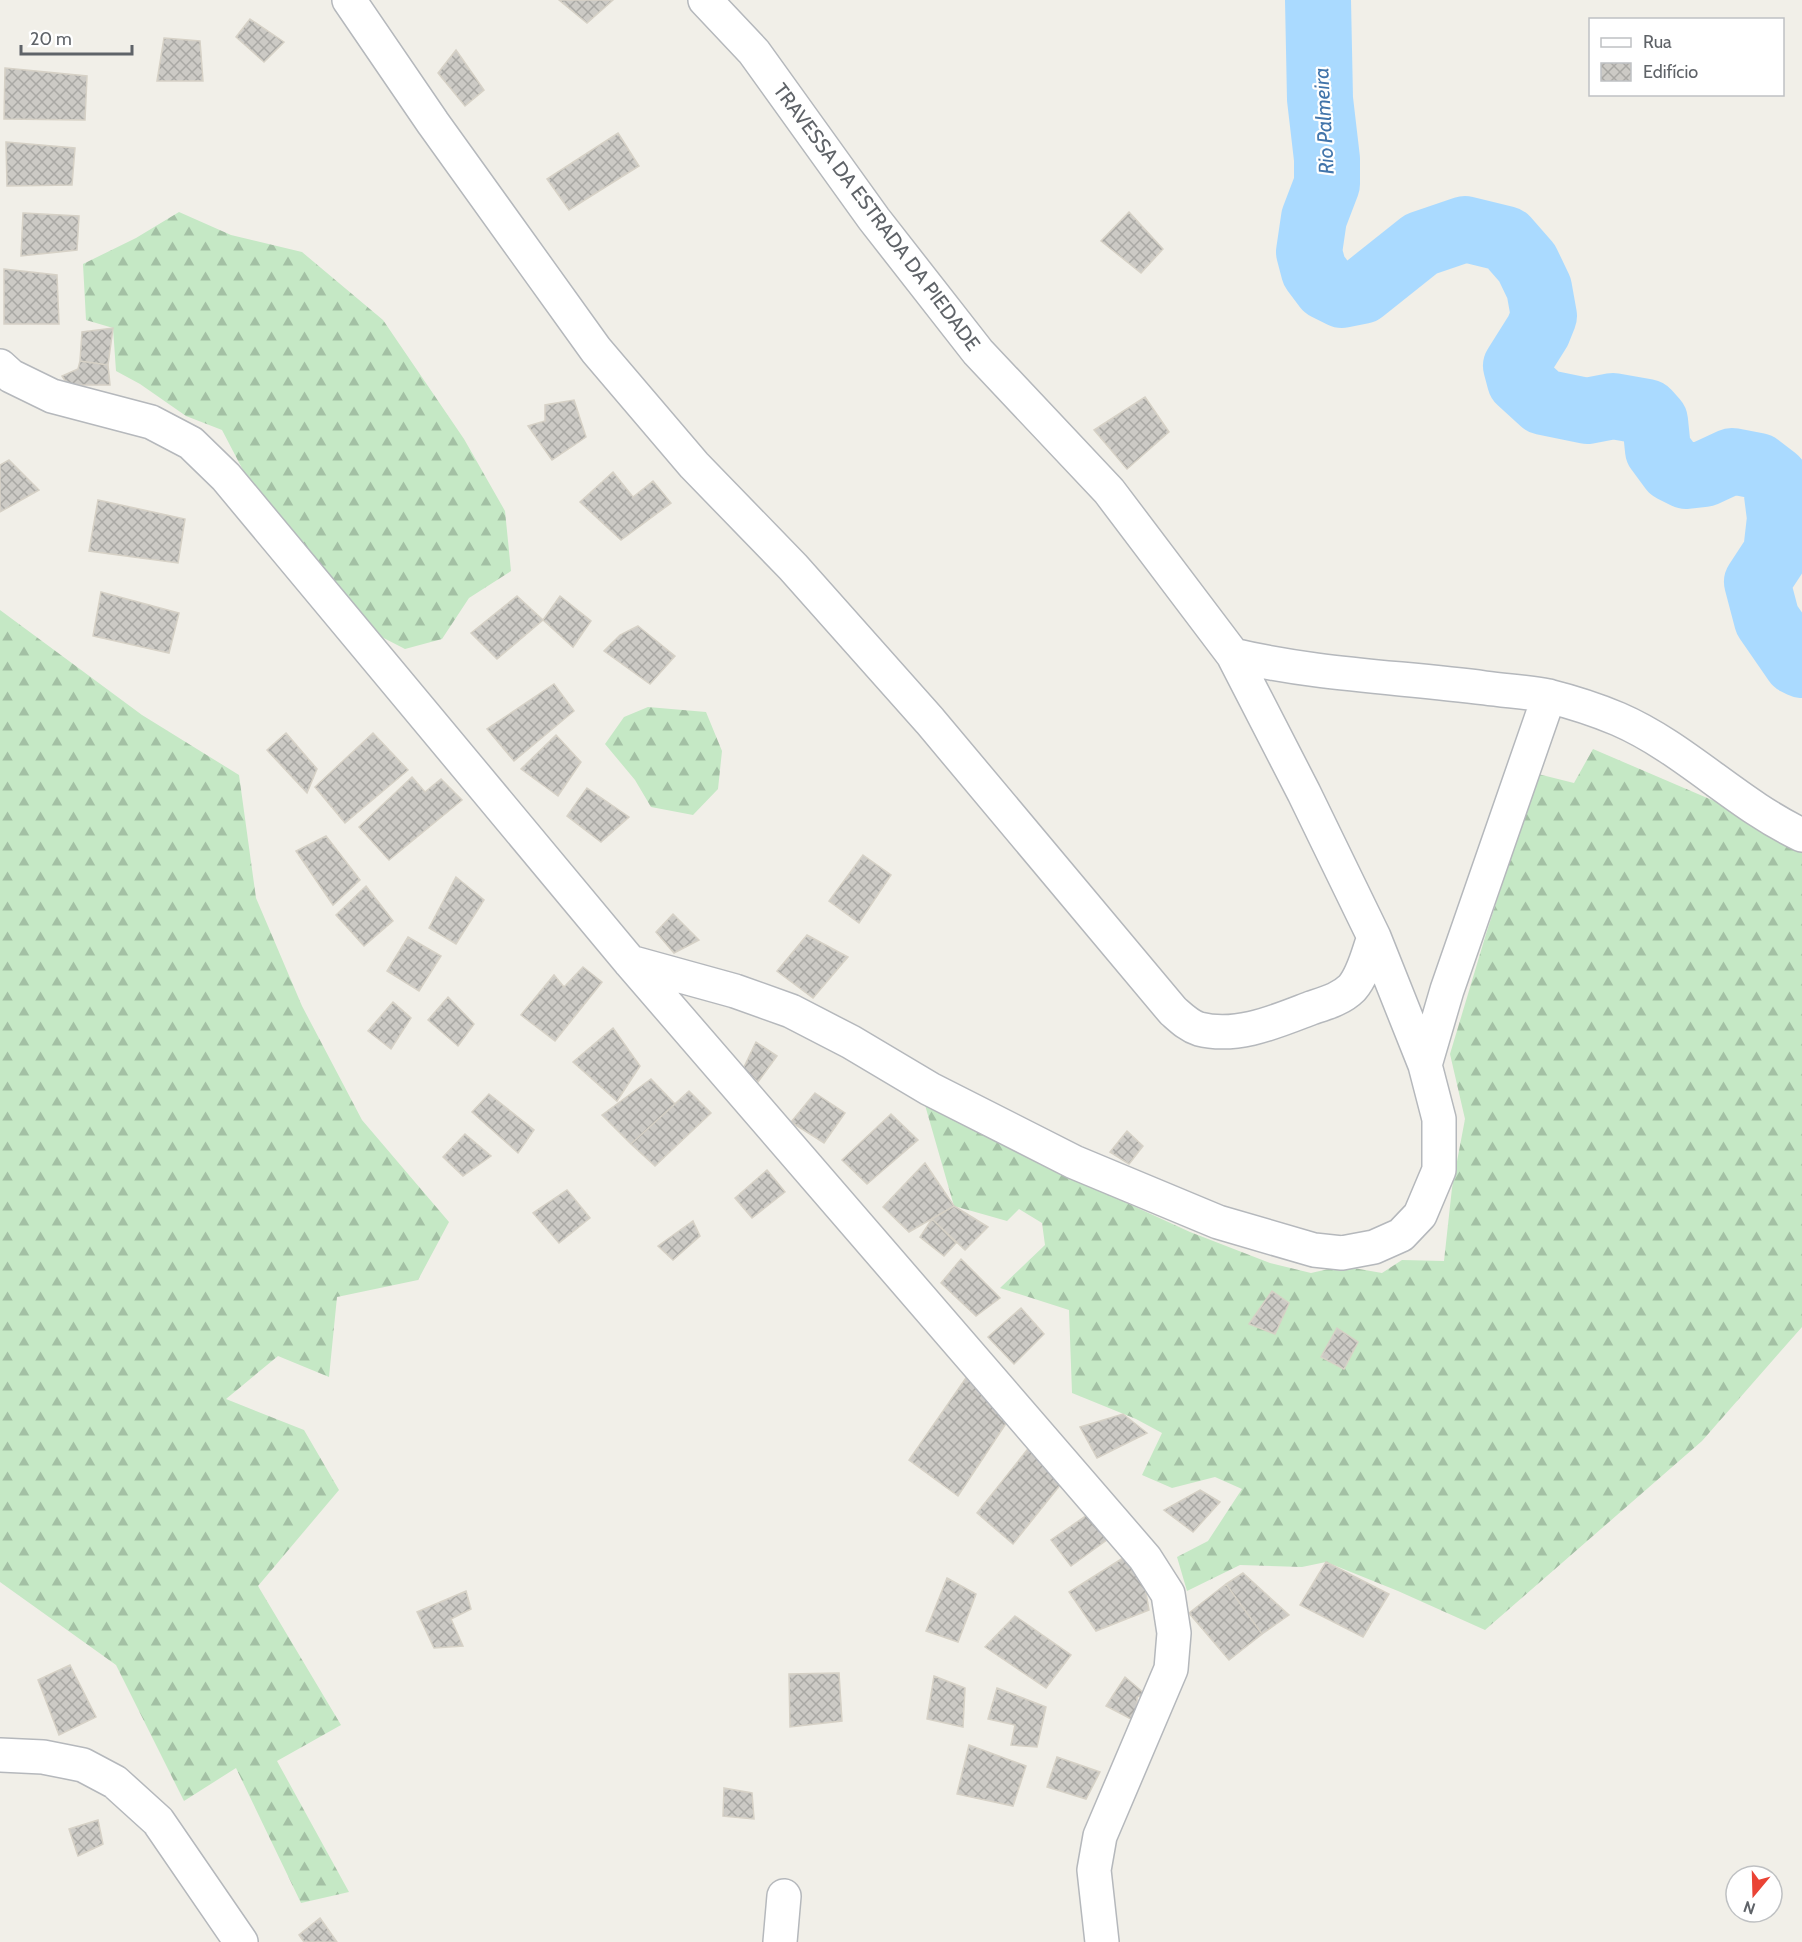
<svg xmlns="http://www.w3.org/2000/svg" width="1802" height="1942" viewBox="0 0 1802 1942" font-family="Cabin,sans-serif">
<defs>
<pattern id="forest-firs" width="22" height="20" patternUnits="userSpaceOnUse" patternTransform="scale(1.5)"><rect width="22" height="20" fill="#c5e8c5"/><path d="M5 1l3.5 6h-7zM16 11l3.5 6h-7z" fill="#a3c0a4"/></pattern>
<pattern id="building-cross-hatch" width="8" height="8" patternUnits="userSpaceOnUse" patternTransform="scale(1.5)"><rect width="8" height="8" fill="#cccac5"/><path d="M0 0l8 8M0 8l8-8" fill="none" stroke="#a9a8a4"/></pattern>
</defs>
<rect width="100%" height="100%" fill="#f1efe8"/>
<path fill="url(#forest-firs)" d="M179 212 231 235 302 252 383 320 464 439 505 511 511 571 469 598 442 639 405 649 370 631 257 497 222 430 186 416 140 384 116 371 113 328 86 320 83 264 136 238Z
M0 610 142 715 239 775 256 898 302 1006 362 1120 449 1222 418 1280 337 1297 329 1377 278 1356 226 1399 304 1430 339 1490 258 1586 341 1725 277 1761 349 1892 301 1903 236 1768 184 1801 116 1665 0 1582Z
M648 707 706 712 722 751 718 789 693 815 651 807 635 780 605 744 624 717Z
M1593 749 1733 809 1802 851V1327L1702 1441 1485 1630 1398 1591 1326 1562 1302 1567 1240 1565 1187 1591 1177 1557 1208 1541 1242 1489 1215 1477 1172 1488 1142 1475 1162 1433 1136 1419 1072 1393 1069 1310 1000 1288 1045 1245 1042 1223 1019 1209 1007 1221 954 1206 925 1105 963 1125 1105 1193 1190 1232 1270 1263 1311 1273 1342 1266 1382 1273 1402 1260 1444 1261 1452 1188 1465 1119 1450 1054 1486 934 1538 774 1574 783Z"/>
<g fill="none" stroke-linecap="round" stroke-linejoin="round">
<path stroke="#aadaff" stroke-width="66" d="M1318 0 1320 99 1327 159V184L1314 218 1309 252 1314 271 1326 287 1342 295 1362 291 1421 244 1465 229 1506 239 1527 263 1539 288 1544 316 1538 331 1516 366 1520 381 1543 402 1587 411 1613 406 1647 412 1655 421 1658 450 1672 469 1686 476 1704 474 1732 461 1758 466 1775 479 1780 518 1776 553 1757 582 1767 620 1796 662 1802 665"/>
</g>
<path fill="url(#building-cross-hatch)" stroke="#d6d1c6" stroke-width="1.5" d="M559 0H613L587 23Z
M250 19 284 42 264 62 236 37Z
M164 38 200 41 203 81H157Z
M456 50 484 90 465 106 438 73Z
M5 68 87 76 85 120 4 119Z
M618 133 639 166 569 210 547 179Z
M6 142 75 148 72 185 7 186Z
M1129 212 1163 249 1141 273 1101 241Z
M23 213 79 216 77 250 21 256Z
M4 269 57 275 59 324H4Z
M113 328 108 365 80 361 82 332Z
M80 361 108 365 110 385H68L62 376 78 369Z
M1145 397 1169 432 1127 469 1094 430Z
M574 400 586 437 552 460 528 426 545 421V405Z
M9 460 39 490 0 512V465Z
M613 472 633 497 653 481 671 503 621 540 580 502Z
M98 500 185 519 178 563 89 551Z
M101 592 179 613 169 653 93 636Z
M517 596 543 620 497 659 471 633Z
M560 596 591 621 573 647 543 620Z
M638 626 675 656 650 684 604 651 620 635Z
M554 684 574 711 514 761 487 729Z
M286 733 317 769 307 793 267 750Z
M373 733 408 770 345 823 315 787Z
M556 735 581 762 558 796 521 769Z
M412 777 425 792 441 779 462 800 389 860 359 827Z
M587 788 629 817 601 842 567 816Z
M326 836 360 880 333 905 296 851Z
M863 855 891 875 859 923 829 901Z
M456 877 484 900 456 944 429 928Z
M366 886 393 921 364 946 336 915Z
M673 914 699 940 674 953 656 932Z
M807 935 848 957 813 998 777 971Z
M408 937 441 956 419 991 387 971Z
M583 967 602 982 555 1041 521 1015 554 975 564 987Z
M448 997 474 1024 458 1046 428 1020Z
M393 1002 411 1018 391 1049 368 1031Z
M613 1028 640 1066 617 1101 573 1062Z
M756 1042 777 1056 758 1082 743 1069Z
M651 1079 675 1104 631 1144 602 1115Z
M689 1091 711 1113 655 1166 631 1144Z
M815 1093 845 1113 824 1143 791 1122Z
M489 1094 534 1130 518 1153 472 1112Z
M891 1114 918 1140 867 1184 842 1160Z
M1127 1131 1143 1146 1129 1164 1110 1152Z
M465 1134 491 1156 463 1176 443 1157Z
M925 1163 954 1206 909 1232 883 1207Z
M767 1170 785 1192 752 1218 735 1198Z
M567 1190 590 1218 559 1243 533 1213Z
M954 1206 988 1227 965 1250 932 1219Z
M932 1219 956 1243 944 1256 920 1237Z
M693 1221 700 1236 673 1260 658 1246Z
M961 1259 1000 1298 976 1316 941 1283Z
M1272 1291 1289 1303 1275 1334 1249 1324Z
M1021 1308 1044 1334 1014 1364 988 1337Z
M1337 1328 1358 1342 1344 1369 1321 1357Z
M968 1375 1007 1422 958 1496 909 1460Z
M1123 1414 1147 1433 1097 1458 1080 1427Z
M1031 1445 1061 1484 1013 1544 977 1513Z
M1200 1490 1220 1502 1193 1532 1164 1510Z
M1090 1513 1111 1537 1071 1566 1051 1540Z
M1123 1558 1143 1576 1149 1610 1096 1631 1069 1592Z
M1326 1562 1389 1594 1363 1637 1300 1605Z
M1243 1573 1289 1615 1262 1634 1226 1584Z
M947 1578 976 1594 958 1642 926 1631Z
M1226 1584 1262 1634 1229 1660 1189 1613Z
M466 1591 471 1609 451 1619 463 1646 434 1648 417 1612Z
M1015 1616 1071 1655 1046 1688 985 1647Z
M70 1665 96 1717 59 1735 38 1680Z
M839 1673 842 1721 790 1727 789 1674Z
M934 1676 965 1688 963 1727 927 1719Z
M1125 1677 1145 1694 1137 1697V1708L1131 1719 1106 1706Z
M997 1688 1046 1707 1037 1747 1011 1745 1015 1725 988 1719Z
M969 1745 1026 1766 1013 1806 957 1794Z
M1057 1757 1100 1772 1086 1799 1047 1787Z
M724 1788 752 1793 754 1819 723 1816Z
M98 1820 103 1844 78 1856 69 1829Z
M320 1918 337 1942H304L299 1935Z"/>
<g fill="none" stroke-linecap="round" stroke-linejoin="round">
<defs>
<path id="minor" d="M349 0 433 123 596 350 694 465 793 567 930 721 1173 1011C1181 1018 1189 1026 1199 1029 1237 1039 1277 1021 1311 1008 1326 1003 1341 999 1352 988 1364 974 1368 953 1374 937
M0 366 11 376 52 396 151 422 191 443 226 477 630 962 1145 1558 1168 1594 1174 1633 1171 1669 1100 1836 1094 1870 1102 1942
M1233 655C1316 675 1401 677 1485 688 1506 691 1528 692 1548 696 1568 701 1599 711 1618 719 1685 748 1736 804 1802 835
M630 962 735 991 791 1011 851 1042 930 1089 1074 1162 1218 1222 1314 1250 1342 1253 1374 1247 1401 1235 1420 1215 1439 1170V1119L1425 1065 1374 937 1304 793 1233 655 1109 491 978 352 874 219 754 52 705 0
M1425 1065 1447 990 1549 696
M0 1755 43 1757 83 1765 115 1782 158 1821 241 1942
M780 1942 784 1896"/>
</defs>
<use href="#minor" stroke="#b5b8bc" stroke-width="36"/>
<use href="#minor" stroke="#fff" stroke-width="33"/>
</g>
<g text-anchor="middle" stroke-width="4.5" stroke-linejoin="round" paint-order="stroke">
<g font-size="20" fill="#5f6368" stroke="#fff">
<text transform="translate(877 217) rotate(53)" y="7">TRAVESSA DA ESTRADA DA PIEDADE</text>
</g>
<g font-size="21" font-style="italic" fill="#4174aa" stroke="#fff">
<text transform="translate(1324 121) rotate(-93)" y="7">Rio Palmeira</text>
</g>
</g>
<rect x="1589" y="18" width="195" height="78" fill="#ffffff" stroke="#bfc1c3" stroke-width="1.5"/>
<rect x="1601" y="38" width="30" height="9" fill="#ffffff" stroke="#bfc1c3" stroke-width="1.5"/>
<text x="1643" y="48" font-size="18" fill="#5f6368">Rua</text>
<rect x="1601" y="63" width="30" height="18" fill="url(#building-cross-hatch)" stroke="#bfc1c3" stroke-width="1.5"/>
<text x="1643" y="78" font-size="18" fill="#5f6368">Edifício</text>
<g transform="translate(1754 1894) rotate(199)"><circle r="28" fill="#ffffff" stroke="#bfc1c3" stroke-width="1.5"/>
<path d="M0-4.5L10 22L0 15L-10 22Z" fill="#ea4335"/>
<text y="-9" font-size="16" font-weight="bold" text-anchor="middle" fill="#5f6368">N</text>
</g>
<path d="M21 45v9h111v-9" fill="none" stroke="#5f6368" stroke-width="3"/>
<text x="30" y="45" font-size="18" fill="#5f6368" stroke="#ffffff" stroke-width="4.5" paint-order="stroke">20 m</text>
</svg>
